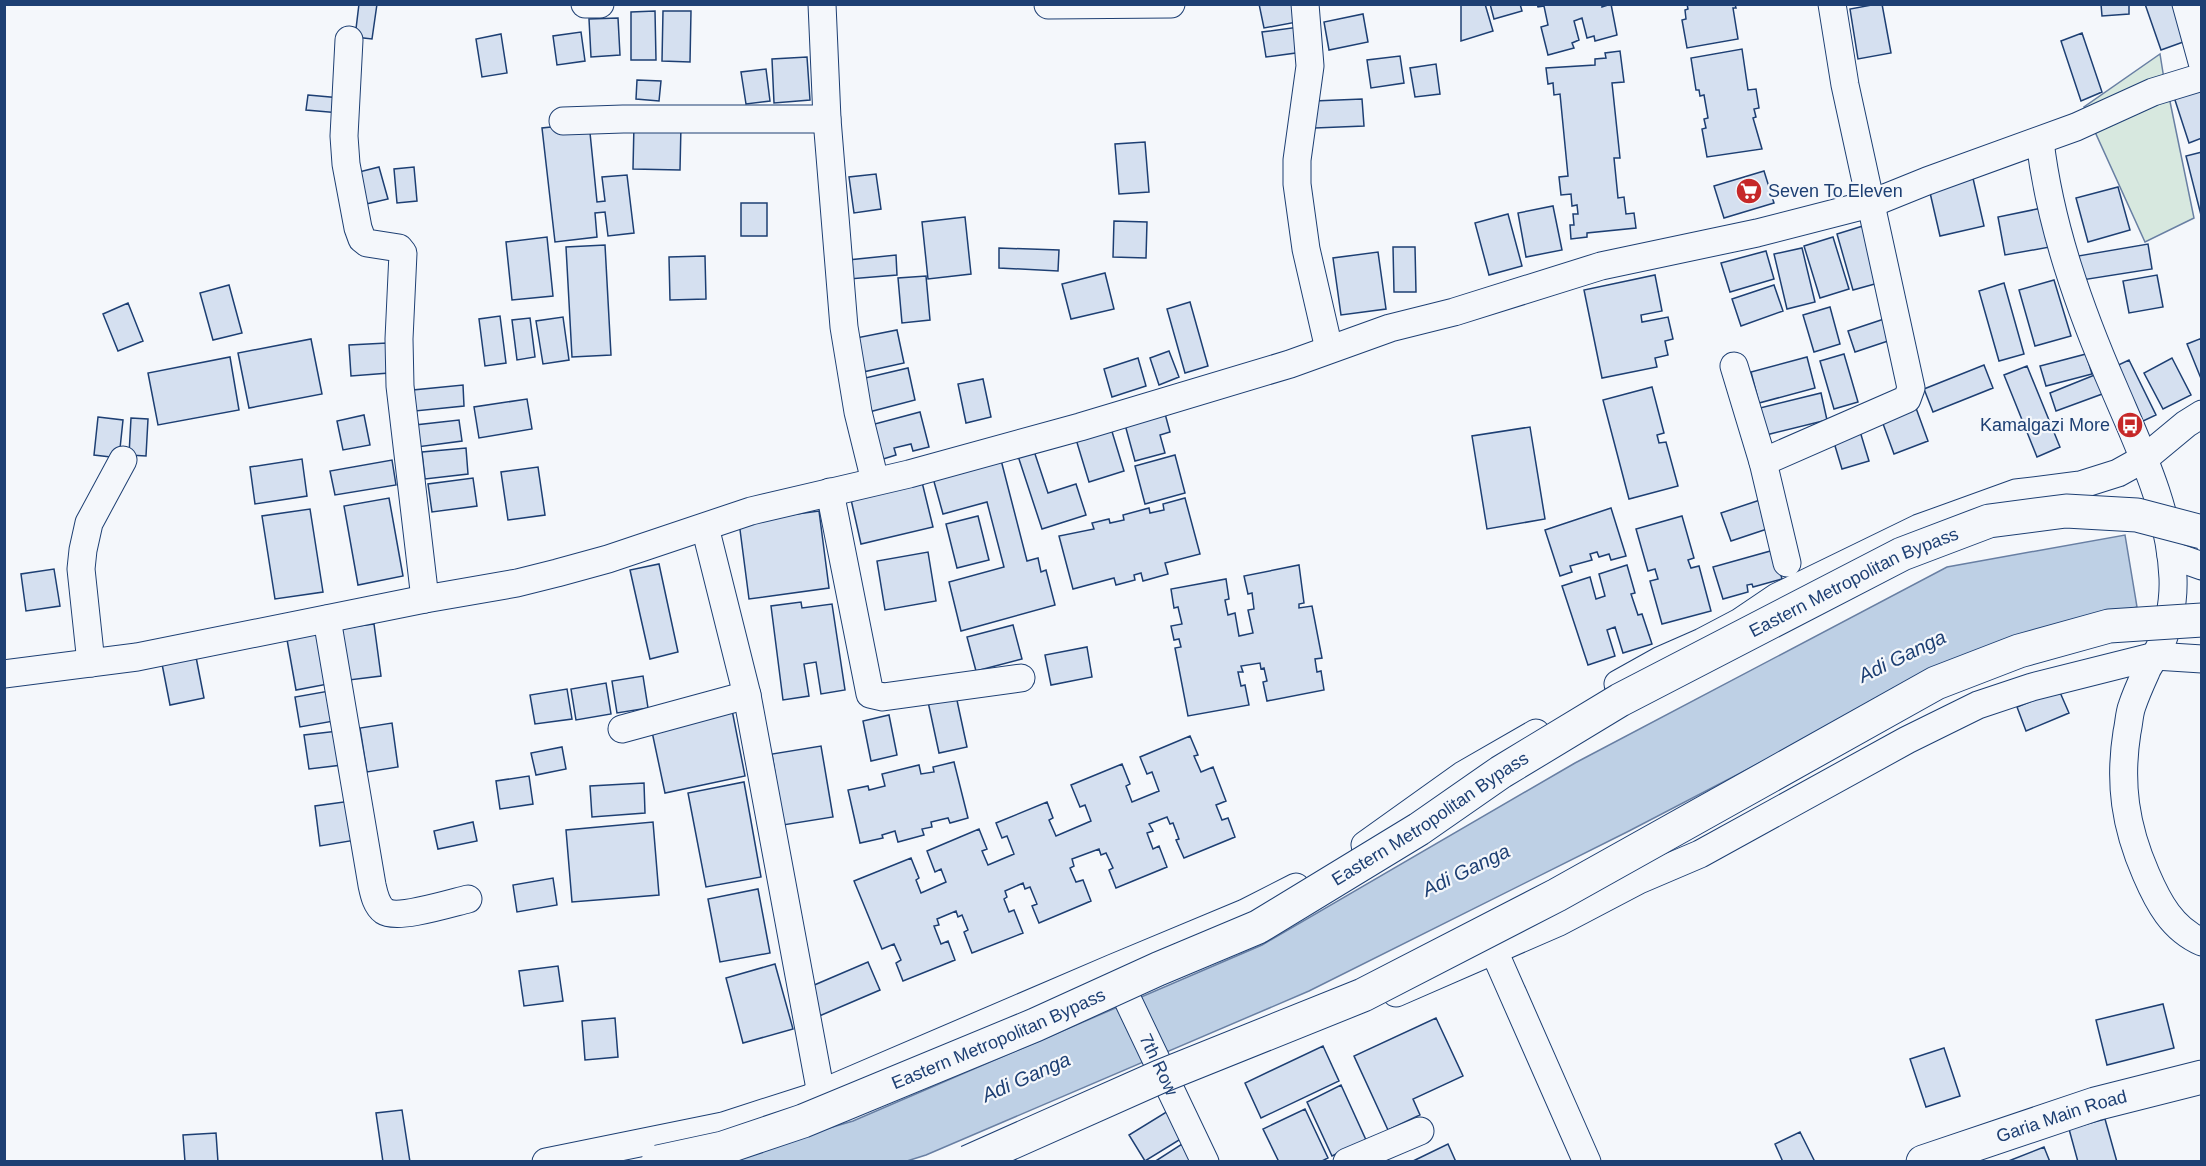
<svg xmlns="http://www.w3.org/2000/svg" width="2206" height="1166" viewBox="0 0 2206 1166" font-family="Arial,sans-serif">
<rect width="100%" height="100%" fill="#f4f7fb"/>
<path fill="#d7e8df" stroke="#687fa3" stroke-width="1.5" d="M2160 54 2164 79 2091 117 2084 107Z
M2167 87 2194 218 2145 242 2091 123Z"/>
<path fill="#bed0e5" stroke="#687fa3" stroke-width="1.5" d="M2125 535 2137 607 1971 653 1629 831 1309 991 926 1155 907 1161 714 1162 853 1121 1262 945 1575 763 1947 567Z"/>
<path fill="#d5e0f0" stroke="#1d3f73" stroke-width="1.5" d="M359 4H377L372 39 355 37Z
M1259 4H1293L1297 22 1264 28Z
M1461 4H1485L1493 31 1461 41Z
M1490 4H1520L1522 11 1494 19Z
M1537 4H1602V7L1611 4 1617 35 1595 41 1594 36 1587 38 1582 18 1574 21 1579 40 1572 43 1574 48 1548 55 1541 27 1548 25 1544 6 1538 7Z
M1687 4H1735L1736 8H1733L1738 39 1687 48 1682 20 1686 19 1685 10 1688 9Z
M1877 4H1882L1891 53 1858 59 1850 9Z
M2101 4H2129V14L2102 16Z
M2145 4H2174L2186 41 2161 50Z
M655 11 656 60H631V12Z
M663 11H691L690 62 662 61Z
M1363 14 1368 42 1329 50 1324 22Z
M618 18 620 55 591 57 589 19Z
M1299 27 1303 52 1266 57 1262 32Z
M581 32 585 61 557 65 553 36Z
M2082 33 2102 92 2081 101 2061 41Z
M501 34 507 73 482 77 476 39Z
M1742 49 1748 90 1756 89 1759 108 1754 109 1756 117 1753 118 1762 149 1707 157 1702 129 1706 128 1704 119 1708 118 1704 95 1700 96 1699 90H1696L1691 58Z
M1620 51 1624 82 1612 83 1620 158H1614L1618 198 1624 197 1626 214 1634 213 1636 228 1587 233V237L1571 239 1570 225H1574L1573 214H1578L1577 205 1572 206 1571 194 1561 195 1559 177 1568 176 1560 94 1554 95 1553 83 1548 84 1546 68 1595 65V59L1606 58 1605 53Z
M1400 56 1404 83 1371 88 1367 60Z
M807 57 810 100 774 103 772 59Z
M1436 64 1440 94 1415 97 1410 68Z
M766 69 770 101 746 104 741 72Z
M637 80 661 81 659 101 636 99Z
M2202 90V138L2189 143 2174 97Z
M308 95 341 98 340 113 306 110Z
M1362 99 1364 126 1315 128 1314 101Z
M589 123 597 202 605 201 602 177 627 175 634 233 608 236 605 212 595 213 597 237 555 242 542 128Z
M634 124 681 125 680 170 633 169Z
M1145 142 1149 192 1119 194 1115 144Z
M2202 152V219L2186 156Z
M379 167 388 199 366 204 359 172Z
M414 167 417 201 397 203 394 169Z
M1764 171 1774 203 1724 218 1714 186Z
M876 174 881 209 854 213 849 177Z
M1972 174 1984 226 1940 236 1928 184Z
M2118 187 2130 230 2088 242 2076 198Z
M741 203H767V236H741Z
M1553 206 1562 250 1526 257 1518 213Z
M2042 208 2050 247 2005 255 1998 217Z
M1508 214 1522 266 1489 275 1475 223Z
M965 217 971 274 928 279 922 222Z
M1114 221 1147 222 1146 258 1113 257Z
M1866 225 1882 282 1853 290 1837 234Z
M547 237 553 296 512 300 506 242Z
M1833 237 1849 289 1820 298 1804 246Z
M2148 244 2152 269 2082 280 2078 256Z
M605 245 611 355 572 357 566 247Z
M1393 247H1415L1416 292H1394Z
M999 248 1059 250 1058 271 999 268Z
M1802 248 1815 302 1787 309 1774 254Z
M1766 251 1774 279 1730 292 1721 263Z
M1378 252 1386 309 1341 315 1333 258Z
M896 255 897 275 849 279 848 260Z
M705 256 706 299 670 300 669 257Z
M1105 273 1114 309 1071 319 1062 284Z
M1655 275 1662 311 1641 315 1642 322 1668 317 1673 339 1665 341 1668 355 1655 358 1657 367 1602 378 1584 290Z
M2157 275 2163 307 2129 313 2123 281Z
M926 276 930 320 902 323 898 278Z
M2054 280 2071 336 2035 346 2019 290Z
M2004 283 2024 354 1999 361 1979 291Z
M229 285 242 333 213 340 200 293Z
M1774 285 1783 311 1741 326 1732 299Z
M1190 302 1208 366 1185 373 1167 309Z
M128 303 143 341 118 351 103 314Z
M1830 307 1840 344 1814 352 1803 315Z
M500 316 506 363 485 366 479 319Z
M563 317 569 360 543 364 536 321Z
M1890 317 1897 338 1855 352 1848 331Z
M530 318 535 357 517 360 512 320Z
M897 330 904 363 863 372 856 338Z
M2202 338V381L2187 344Z
M311 339 322 394 249 408 238 353Z
M387 343 389 373 351 376 349 345Z
M1169 351 1179 377 1159 385 1150 358Z
M1844 354 1858 402 1834 409 1820 361Z
M2086 354 2092 374 2046 386 2040 366Z
M230 357 239 410 158 425 148 373Z
M1807 357 1815 388 1759 403 1751 372Z
M1138 358 1146 386 1112 397 1104 369Z
M2172 358 2191 395 2163 409 2144 373Z
M2129 360 2156 415 2141 422 2114 367Z
M1984 365 1993 388 1933 412 1924 389Z
M2027 366 2060 447 2037 457 2004 375Z
M908 368 915 400 869 412 861 379Z
M2097 374 2105 393 2056 411 2050 393Z
M983 379 991 417 966 423 958 384Z
M463 385 464 406 415 411 413 390Z
M1652 387 1664 433 1657 435 1659 443 1666 442 1678 486 1629 499 1603 400Z
M1821 393 1827 420 1766 435 1760 408Z
M527 399 532 429 479 438 474 407Z
M1916 408 1928 441 1894 454 1882 421Z
M1164 410 1170 432 1160 435 1165 453 1135 461 1124 421Z
M920 412 929 447 913 451 911 444 894 448 896 455 880 460 871 425Z
M364 415 370 445 343 450 337 421Z
M98 417 123 420 119 458 94 455Z
M131 418 148 419 146 456 129 455Z
M459 420 462 441 417 447 415 425Z
M1110 425 1124 471 1089 482 1075 436Z
M1530 427 1545 519 1487 529 1472 436Z
M1859 428 1869 461 1842 469 1832 436Z
M466 448 468 474 425 479 422 452Z
M1033 448 1048 493 1076 484 1086 515 1042 529 1017 453Z
M1175 455 1185 493 1145 504 1135 466Z
M302 459 307 496 255 504 250 467Z
M392 460 396 485 335 495 330 471Z
M1001 460 1027 561 1038 558 1041 572 1046 570 1055 605 961 631 949 582 1004 567 987 502 943 514 933 478Z
M538 467 545 515 508 520 501 472Z
M473 478 477 506 432 512 428 484Z
M921 478 933 527 861 544 850 495Z
M389 498 403 576 358 585 344 506Z
M1185 498 1200 554 1165 563 1168 574 1143 581 1141 573 1134 575 1135 580 1116 585 1114 578 1073 589 1059 536 1094 529 1092 523 1109 519 1110 523 1124 520 1123 515 1149 508 1150 513 1164 510 1163 504Z
M1766 498 1776 526 1731 541 1721 513Z
M1611 508 1626 556 1611 560 1609 554 1599 557 1597 552 1590 554 1592 560 1570 566 1572 572 1560 576 1545 530Z
M310 509 323 592 275 599 262 516Z
M819 511 829 588 749 599 739 522Z
M978 516 989 560 957 568 946 524Z
M1682 516 1694 558 1688 560 1691 568 1699 566 1711 611 1662 624 1650 581 1658 579 1655 569 1648 571 1636 529Z
M1774 550 1782 579 1753 587 1752 584 1747 585 1748 592 1723 599 1713 567Z
M928 552 936 601 885 610 877 561Z
M659 564 678 652 650 659 630 570Z
M1299 565 1304 603 1299 604V608L1312 606 1322 658 1315 659 1317 672 1321 671 1324 690 1267 701 1263 682 1267 681 1264 668 1261 669 1260 663 1241 666 1243 672H1238L1241 686 1245 685 1249 705 1188 716 1175 648 1181 647 1179 639 1174 640 1171 626 1182 624 1178 607 1174 608 1171 589 1226 579 1229 599 1225 600 1228 615 1235 613 1239 636 1253 633 1248 610 1254 609 1252 593 1248 594 1244 576Z
M1627 565 1635 593 1631 594 1638 615 1642 614 1652 644 1623 653 1615 627 1607 630 1615 656 1588 665 1562 586 1590 577 1596 599 1605 596 1599 574Z
M54 569 60 606 26 611 21 574Z
M801 602 802 608 832 604 845 690 821 694 816 662 804 664 809 696 783 700 771 606Z
M374 624 381 676 349 680 342 628Z
M1013 625 1022 659 976 671 967 637Z
M317 628 328 684 296 690 286 634Z
M1087 647 1092 677 1051 685 1045 655Z
M196 657 204 698 170 705 162 664Z
M643 676 648 708 617 713 612 681Z
M606 683 611 714 576 720 571 689Z
M567 689 572 719 535 724 530 695Z
M2059 690 2069 713 2026 731 2017 707Z
M329 691 334 721 300 727 295 697Z
M955 691 967 747 939 753 927 697Z
M732 710 745 776 665 793 651 727Z
M889 715 897 755 871 761 863 721Z
M392 723 398 767 367 772 360 728Z
M338 731 342 765 309 769 304 735Z
M1190 736 1198 755 1194 756 1201 772 1213 767 1226 801 1216 805 1222 820 1228 818 1235 837 1184 858 1176 840 1179 839 1173 823 1170 824 1167 817 1149 824 1153 831 1147 833 1153 849 1159 846 1167 867 1116 888 1109 870 1113 868 1106 853 1101 855 1099 849 1072 859 1074 866 1070 868 1076 882 1083 880 1091 901 1039 923 1032 906 1037 904 1030 887 1025 889 1023 883 1005 891 1007 897 1004 899 1009 912 1014 910 1023 933 972 953 964 932 968 930 962 915 958 917 956 911 937 919 939 925 934 926 941 944 948 941 955 960 903 981 896 963 901 960 894 944 882 949 854 881 911 858 919 878 916 880 921 893 946 882 941 869 935 872 927 851 979 829 987 849 982 851 988 865 1014 854 1007 836 1002 838 996 823 1047 802 1053 818 1049 820 1056 836 1091 821 1085 805 1080 807 1071 785 1122 764 1130 784 1126 786 1132 802 1159 791 1152 772 1147 774 1140 757Z
M821 746 833 817 783 825 772 754Z
M562 747 566 769 536 775 531 753Z
M954 762 968 818 950 823 948 818 931 822 932 827 922 829 924 835 898 842 895 831 882 835 883 838 860 843 848 790 868 786 869 790 885 786 882 774 919 765 921 774 934 772 933 767Z
M529 776 533 804 500 809 496 781Z
M744 782 761 877 706 887 688 793Z
M644 783 645 813 592 817 590 786Z
M351 801 356 840 320 846 315 806Z
M473 822 477 841 438 849 434 831Z
M653 822 659 895 572 902 566 830Z
M553 878 557 905 517 912 513 885Z
M758 889 770 953 720 962 708 899Z
M868 962 880 990 817 1017 805 989Z
M775 964 793 1029 743 1043 726 978Z
M558 966 563 1001 524 1006 519 971Z
M2163 1004 2174 1048 2107 1065 2096 1020Z
M615 1018 618 1057 585 1060 582 1021Z
M1436 1018 1463 1076 1413 1099 1420 1115 1388 1130 1354 1056Z
M1323 1046 1339 1081 1261 1118 1245 1083Z
M1944 1048 1960 1096 1926 1107 1910 1059Z
M1341 1085 1366 1140 1332 1156 1307 1102Z
M1305 1109 1328 1158 1320 1162H1279L1263 1129Z
M402 1110 410 1162H383L376 1113Z
M1168 1111 1184 1137 1145 1161 1129 1135Z
M2105 1119 2117 1162H2078L2069 1129Z
M1800 1132 1815 1162H1783L1775 1144Z
M216 1133 218 1162H185L183 1135Z
M1182 1144 1193 1162H1154Z
M1448 1144 1456 1162H1411Z
M2044 1147 2050 1162H2006Z"/>
<g fill="none" stroke-linecap="round" stroke-linejoin="round">
<defs>
<g id="minor">
<path d="M585 4H600"/>
<path d="M822 4 827 119 844 327 858 412 875 481"/>
<path d="M1305 4 1310 66 1297 160V184L1306 249 1329 349"/>
<path d="M2186 4 2202 62"/>
<path d="M1048 5 1171 4"/>
<path d="M349 40 344 136 346 164 358 228 362 239 367 243 399 248 403 253 399 339 400 386 425 599"/>
<path d="M563 121 623 119H827"/>
<path d="M2040 141C2050 226 2080 310 2114 388 2140 449 2170 510 2173 578 2174 603 2168 634 2155 656 2152 662 2148 666 2146 672 2141 683 2136 694 2132 706 2129 714 2129 724 2127 732 2119 783 2125 826 2146 874 2158 902 2172 929 2202 942"/>
<path d="M1734 366 1763 462 1787 563"/>
<path d="M1763 462 1907 399 1911 388 1845 85 1832 4"/>
<path d="M830 492 870 694 883 697 1021 678"/>
<path d="M705 527 747 695 821 1094"/>
<path d="M2171 555 2202 566"/>
<path d="M327 619 372 885C374 894 376 905 384 911 397 920 451 903 468 899"/>
<path d="M91 663 81 569 83 550 89 523 123 460"/>
<path d="M4 674 137 657 425 599 517 583 557 573 608 559 751 511 909 474 1080 427 1290 364 1390 328 1454 312 1601 266 1757 233 1870 204 1927 181 2076 127 2153 92 2202 77"/>
<path d="M1618 684 1661 660 1702 642 1740 622 1777 597 1919 528 2016 493 2080 485 2118 473 2145 458 2186 424 2202 414"/>
<path d="M622 729 747 695"/>
<path d="M1365 845 1463 775 1536 733"/>
<path d="M1494 951 1587 1162"/>
<path id="s1" d="M1113 969 1205 1162"/>
<path d="M1396 993 1559 922 1639 880 1700 854 1907 740 1978 705 2032 687 2155 656 2202 659"/>
<path d="M546 1162 723 1126 810 1098 1113 968 1245 913 1296 887"/>
<path d="M1347 1162 1420 1131"/>
</g>
<g id="major">
<path id="s2" d="M1923 1162 2095 1104 2202 1077"/>
</g>
</defs>
<use href="#minor" stroke="#1d3f73" stroke-width="29"/>
<use href="#major" stroke="#1d3f73" stroke-width="35"/>
<use href="#minor" stroke="#f4f7fb" stroke-width="27"/>
<use href="#major" stroke="#f4f7fb" stroke-width="33"/>
<defs>
<g id="major-bridge">
<path id="s3" d="M658 1162 723 1148 803 1121 1035 1025 1158 969 1258 927 1419 829 1501 772 1620 700 1902 554 1989 521 2066 511 2137 515 2202 532"/>
<path d="M968 1162 1159 1077 1363 995 1557 895 1936 683 2019 651 2109 626 2202 620"/>
</g>
</defs>
<use href="#major-bridge" stroke="#1d3f73" stroke-width="35" stroke-linecap="butt"/>
<use href="#major-bridge" stroke="#f4f7fb" stroke-width="33"/>
</g>
<defs>
<symbol id="supermarket-disc" viewBox="-11 -11 22 22"><circle r="9.5" fill="#c62828" stroke="#f4f7fb"/><path d="M-6-5.5h2.5l.6 2H6L4.5 2H-2.5L-4.4-4H-6ZM-1.5 3.2a1.3 1.3 0 1 0 .1 0ZM3 3.2a1.3 1.3 0 1 0 .1 0Z" fill="#fff"/></symbol>
<symbol id="bus-disc" viewBox="-11 -11 22 22"><circle r="9.5" fill="#c62828" stroke="#f4f7fb"/><path d="M-5-6H5V4H4V6H2V4H-2V6H-4V4H-5ZM-3.5-4V0h7V-4ZM-3.5 1.2v1.5H-2V1.2ZM2 1.2v1.5H3.5V1.2Z" fill="#fff"/></symbol>
</defs>
<g fill-rule="evenodd">
<use href="#supermarket-disc" x="1734" y="176" width="30" height="30"/>
<use href="#bus-disc" x="2115" y="410" width="30" height="30"/>
</g>
<g text-anchor="middle" stroke-width="4.5" stroke-linejoin="round" paint-order="stroke">
<g font-size="18" fill="#1d3f73" stroke="#f4f7fb" text-anchor="start">
<text x="1768" y="197">Seven To Eleven</text>
<text x="2110" y="431" text-anchor="end">Kamalgazi More</text>
</g>
<g font-size="18" fill="#1d3f73" stroke="#f4f7fb">
<text dy="6" stroke="none"><textPath href="#s3" startOffset="1335">Eastern Metropolitan Bypass</textPath></text>
<text dy="6" stroke="none"><textPath href="#s3" startOffset="849">Eastern Metropolitan Bypass</textPath></text>
<text dy="6" stroke="none"><textPath href="#s3" startOffset="363">Eastern Metropolitan Bypass</textPath></text>
<text dy="6" stroke="none"><textPath href="#s1" startOffset="106">7th Row</textPath></text>
<text dy="6" stroke="none"><textPath href="#s2" startOffset="146">Garia Main Road</textPath></text>
</g>
<g font-size="20" font-style="italic" fill="#1d3f73" stroke="#f4f7fb">
<text transform="translate(1902 656) rotate(-26)" y="7">Adi Ganga</text>
<text transform="translate(1466 870) rotate(-26)" y="7">Adi Ganga</text>
<text transform="translate(1026 1077) rotate(-24)" y="7">Adi Ganga</text>
</g>
</g>
<rect width="2206" height="1166" fill="none" stroke="#1d3f73" stroke-width="12"/>
</svg>
